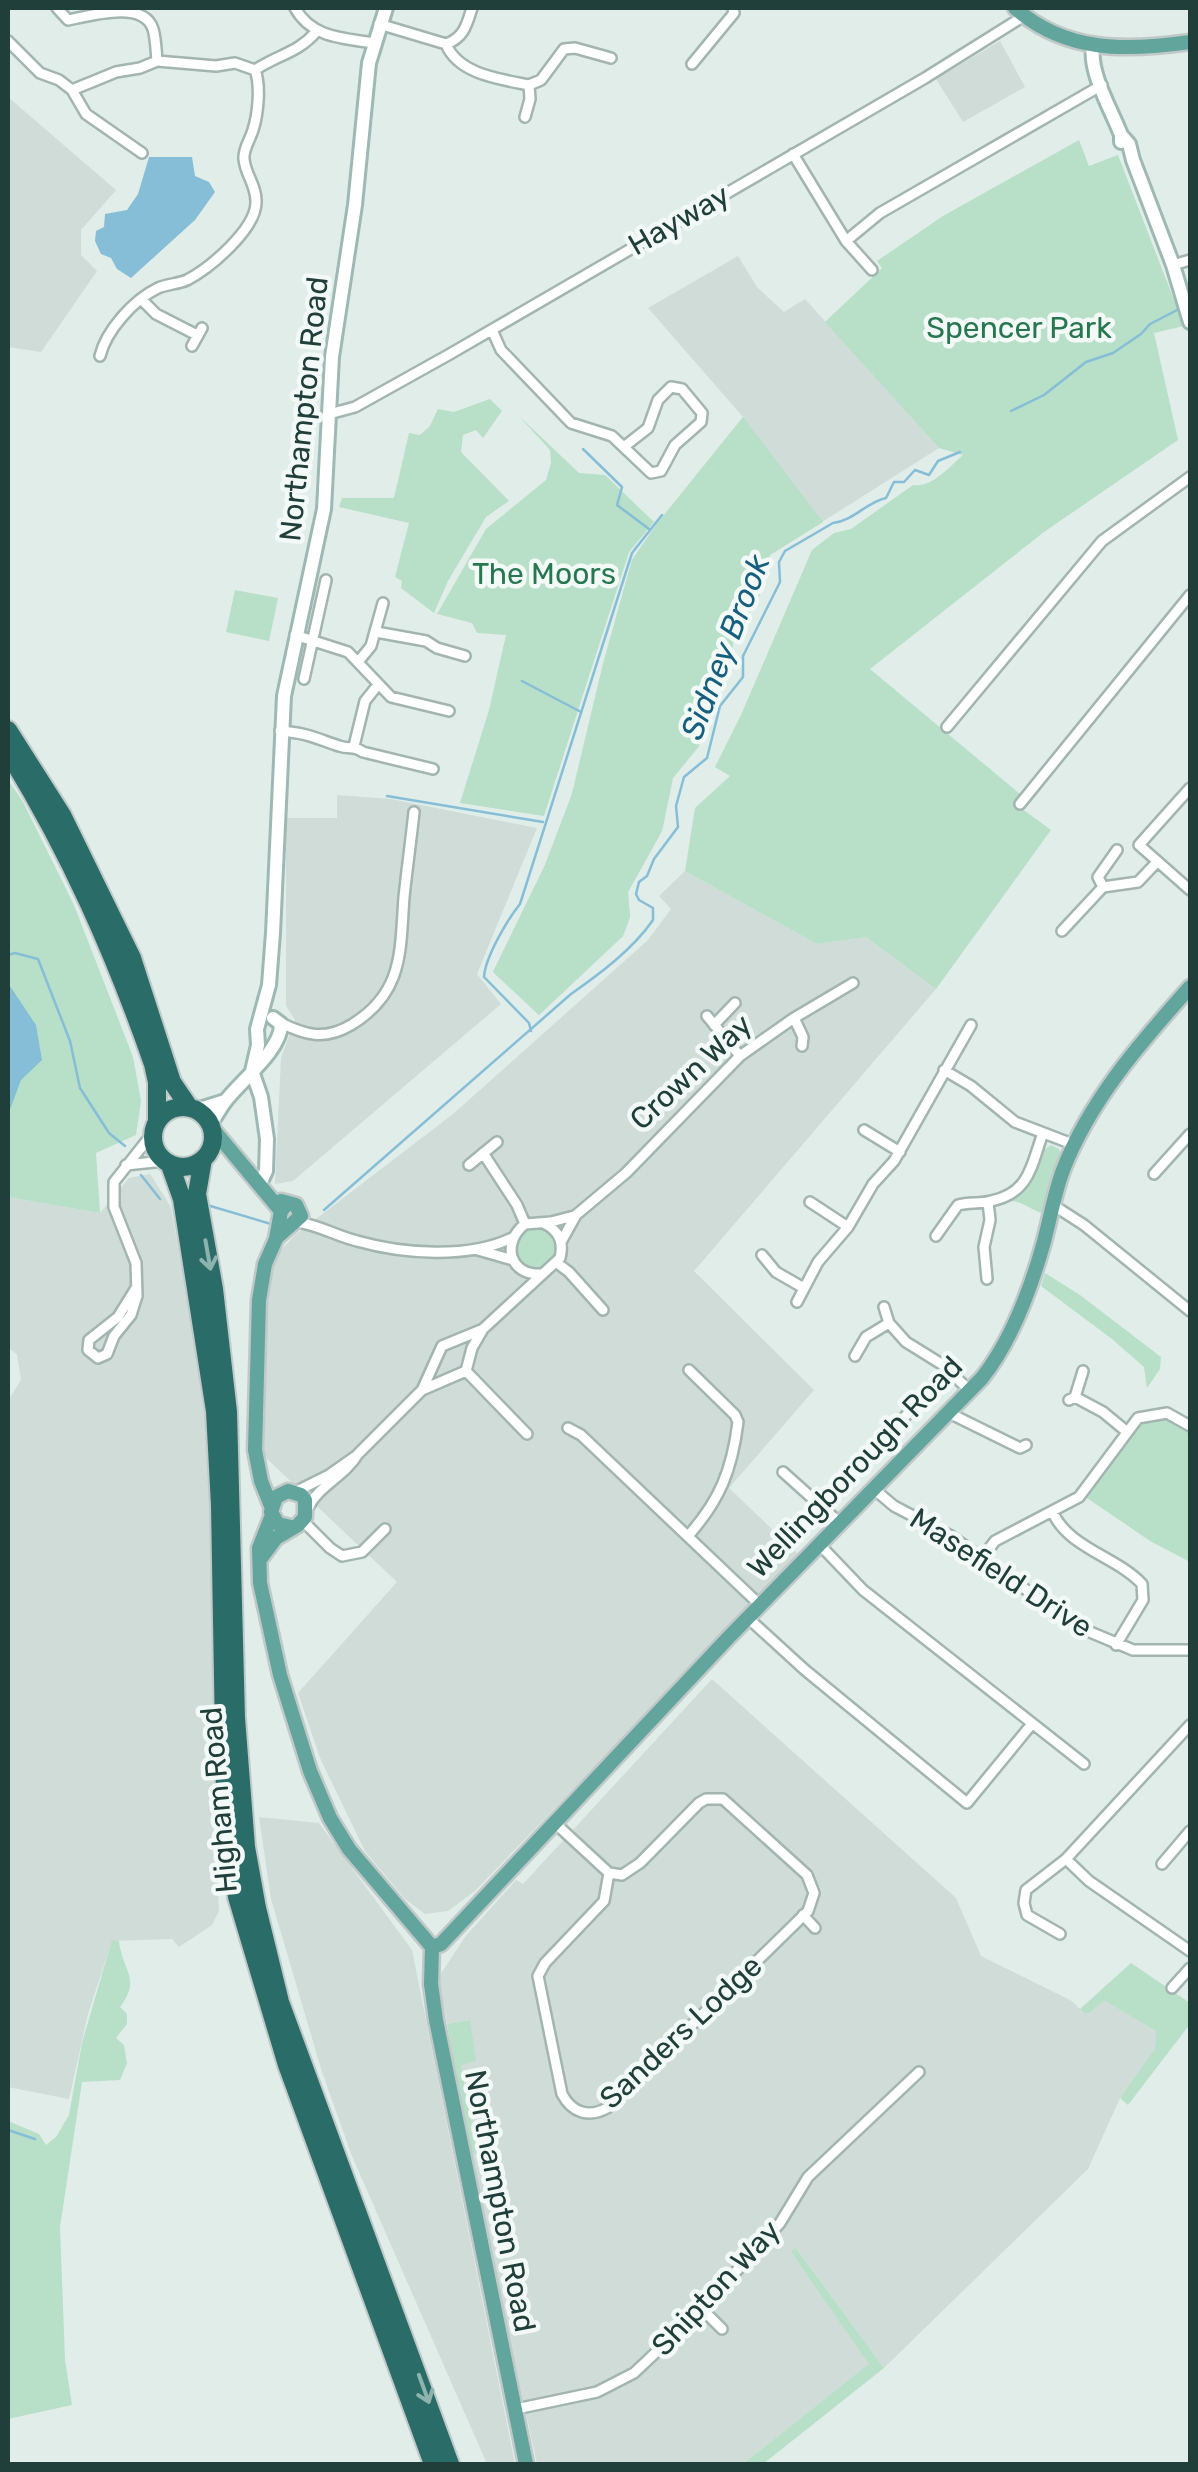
<svg xmlns="http://www.w3.org/2000/svg" width="1198" height="2472" viewBox="0 0 1198 2472" font-family="Rubik,sans-serif">
<rect width="100%" height="100%" fill="#e1ede9"/>
<path fill="#cfdcd8" d="M1000 41 1025 87 963 122 936 79Z
M8 97 116 190 81 230V255L97 271 41 352 8 347Z
M738 256 757 287 784 312 805 299 939 448 770 555 759 597 733 643 731 669 709 706 699 746 673 778 662 831 628 892 630 917 623 936 539 1015 493 972 545 865 572 794 603 664 632 560 656 525 743 417 648 308Z
M337 795 391 799 537 828 477 974 501 1004 293 1181 275 1184 281 1058 295 1020 286 1006V818H337Z
M685 871 817 944 866 937 936 989 694 1271 814 1390 729 1488 799 1555 475 1891 448 1911 425 1914 405 1899 365 1851 320 1758 298 1693 397 1582 264 1456 268 1289 273 1266 280 1251 295 1235 453 1114 648 940 671 909 659 896Z
M150 1174 171 1207 209 1420 214 1808 219 1911 212 1925 179 1947 172 1939 112 1941 88 2014 69 2099 8 2087V1401L21 1380 17 1354 8 1348V1197L100 1213 129 1178Z
M712 1679 956 1898 981 1956 1072 2001 1084 2013H1090L1104 1999 1156 2031 1155 2048 1120 2098 1088 2169 884 2368 797 2249 791 2252 870 2364 743 2464H537L469 2155 477 2152 461 2064 469 2020 447 2024 438 1978 465 1937 516 1880 523 1884Z
M259 1817 319 1823 412 1950 515 2464H487L352 2156 322 2072 271 1899Z"/>
<path fill="#b8dfc8" d="M1079 140 1089 166 1118 155 1184 326 1154 333 1178 440 1044 532 870 669 1020 794 1013 802 1051 830 936 989 866 937 817 944 685 871 695 808 730 776 715 767 741 715 812 550 834 533 851 529 913 485C932 488 949 467 963 455L939 448 825 322 882 268 877 261 943 216Z
M490 399 502 411 483 438 476 430 463 435 461 452 509 501 486 517 448 581 434 613 401 588 402 581 395 577 409 523 339 507 342 498H394L409 433 420 435 430 426 438 409 454 412Z
M519 416 579 473 605 475 654 522 629 552 544 816 460 803 489 710 506 635 477 633 472 623 437 614 486 529 546 480 551 463 550 450Z
M743 417 823 522 770 555 759 597 733 643 731 669 709 706 699 746 673 778 662 831 628 892 630 917 623 936 539 1015 493 972 545 865 572 794 603 664 632 560 656 525Z
M235 590 278 598 269 641 226 632Z
M8 780 22 800 74 905 133 1057 141 1101 136 1135 96 1153 100 1213 8 1197Z
M1051 1145 1059 1149 1062 1156 1046 1214C1033 1212 1026 1203 1012 1201 1033 1186 1033 1155 1051 1145Z
M515 1248a21 21 0 1 1 42 0a21 21 0 1 1-42 0Z
M1045 1273 1080 1295 1161 1357 1160 1369 1147 1388 1144 1367 1112 1339 1041 1286Z
M1164 1418 1190 1432V1562L1150 1541 1087 1498 1133 1431 1146 1420Z
M112 1940 119 1941C122 1971 142 1978 120 2007L127 2014V2024L116 2038 124 2045 127 2063 120 2080 82 2082 60 2227 65 2360 72 2405 8 2419V2121L39 2134 46 2145 56 2137 69 2115 82 2043Z
M1131 1963 1190 2003V2024L1128 2105 1120 2098 1155 2048 1156 2031 1104 2000 1090 2013H1084L1080 2009Z
M470 2020 476 2061 461 2065 477 2153 469 2155 447 2024Z
M796 2248 884 2368 763 2464H743L869 2364 791 2252Z"/>
<path fill="#85bed6" d="M149 157H192L195 176 209 182 215 192 195 220 131 278 117 269 111 258 101 254 95 241 96 231 104 227 105 214 127 210 138 194Z
M8 983 36 1025 42 1060 21 1080 8 1115Z"/>
<g fill="none" stroke-linecap="round" stroke-linejoin="round">
<path stroke="#85bed6" stroke-width="2.5" d="M1011 411 1044 395 1086 362 1113 353 1141 334 1150 324 1181 308
M583 449 622 487 617 505 649 529
M522 681 581 712
M387 796 543 822
M8 955 15 953 38 959 70 1041 80 1088 109 1133 125 1146
M531 1031 529 1023 484 977C485 958 507 920 520 904L632 553 662 515
M141 1175 160 1199
M207 1205 271 1224
M324 1210 571 994C601 973 633 949 653 920V908L639 900 636 894 639 882 647 876 654 859 678 827 676 806 684 777 707 758 720 706 743 677V656L780 582 779 562 785 551 833 523C853 521 867 502 886 498L894 482H904L915 470 929 475 938 461 960 452
M8 2130 35 2139"/>
<defs>
<path id="street" d="M57 8 68 20C92 15 144 0 153 29 156 39 156 51 157 61
M295 8C312 38 342 38 374 43
M379 24 446 44C458 74 499 79 529 85L541 80 564 49 575 48 611 58
M8 41 40 73 59 80 72 90 86 114 142 153
M446 44C464 38 467 24 472 8
M692 64 734 13 733 8
M255 70C277 55 298 53 316 32
M72 90 116 72 140 68 157 61 216 66 235 63 255 70
M525 117 530 99 529 85
M793 154 846 241 872 270
M846 241 880 213 1102 85
M1173 265 1190 260
M141 299 156 314 197 335
M492 330 501 350 571 423 612 436 651 473 661 471 675 445 701 422 702 413 682 389 671 387 658 400 648 428 625 446
M192 346 202 328
M100 356C106 331 133 300 158 288 167 284 178 284 187 280 210 268 255 230 256 203 257 186 245 174 244 159 243 149 250 140 253 130 258 114 261 86 255 70
M329 414 355 407 450 354 925 78 1024 16
M376 632 426 641 437 648 465 656
M295 635 348 652 391 697 449 711
M358 662 371 646 383 603
M304 679 326 580
M947 727 1102 541 1190 477
M280 731C307 733 315 738 339 746 350 750 353 745 363 752L433 769
M354 746 365 701 377 686
M1190 788 1139 845 1190 890
M1020 804 1190 595
M1103 887 1098 877 1117 850
M1062 931 1103 887 1138 882 1157 862
M707 1016 740 1056
M794 1018 803 1037 802 1046
M279 1022C305 1035 324 1041 351 1025 404 993 400 951 404 897 407 869 411 840 414 812
M714 1025 735 1003
M944 1070 971 1086 1015 1122 1075 1145
M864 1130 900 1152
M483 1153 517 1205 525 1224
M126 1165 164 1161
M469 1165 497 1142
M1154 1174 1190 1134
M810 1202 848 1227
M1053 1205 1084 1225 1190 1311
M297 1222C319 1225 336 1236 357 1241 403 1254 468 1259 512 1238
M936 1236 958 1205C969 1202 980 1204 991 1201 1030 1193 1031 1166 1043 1133
M561 1242 576 1215 626 1173 740 1056 794 1018 853 983
M478 1250 513 1260
M762 1255 776 1272 802 1287
M557 1263 569 1272 603 1310
M542 1274C509 1276 501 1243 525 1224L551 1222 574 1216
M987 1279 984 1247 990 1220 988 1202
M136 1288 118 1317 89 1340 88 1350 98 1358 107 1354 114 1336 131 1315 137 1296 136 1263 114 1207V1182L152 1134
M797 1302 818 1262 848 1227 873 1184 894 1161 971 1025
M889 1323 906 1342 943 1365 970 1391
M855 1356 866 1337 889 1323 884 1307
M466 1371 472 1348 483 1329 560 1258C564 1242 559 1230 543 1223
M466 1371 527 1434
M423 1388 442 1346 481 1330
M1075 1397 1083 1371
M1069 1400 1075 1397 1103 1412 1126 1431
M949 1413 1020 1448 1026 1445
M568 1428 581 1435 760 1605
M884 1447 902 1420 948 1369
M783 1472 841 1524
M875 1490 894 1506 951 1536 1078 1627 1133 1650H1190
M297 1491 329 1475 356 1456
M308 1508C318 1486 345 1476 358 1454L422 1390 466 1371
M1053 1513C1069 1548 1117 1557 1142 1584L1143 1600 1116 1645
M303 1521 330 1548 342 1556 362 1552 385 1529
M688 1536C720 1500 732 1470 738 1422L735 1415 689 1370
M820 1545 863 1590 1084 1764
M982 1558 995 1541 1079 1497 1138 1418 1167 1413 1190 1426
M748 1618 805 1670 967 1803 1031 1725
M556 1824 609 1873 622 1875 640 1863 699 1803 706 1799H723L807 1875 814 1893 808 1911 607 2108C589 2118 572 2113 562 2094L538 1976 545 1963 604 1901 609 1873
M1066 1859 1089 1881 1190 1951
M1162 1864 1190 1831
M803 1915 815 1928
M1060 1934 1027 1915 1024 1903 1026 1890 1066 1859 1190 1725
M1172 1988 1190 1968
M702 2309 722 2329
M516 2409 597 2392 634 2373 702 2309 780 2223 808 2177 919 2072"/>
<path id="secondary" d="M1093 46C1089 73 1111 109 1121 135V142
M1121 135 1129 144 1133 160 1173 265 1190 322
M196 1110 225 1101
M210 1124C215 1118 219 1110 224 1103 238 1083 282 1050 281 1024L273 1018
M260 1184 266 1171 267 1139 261 1097 252 1071 258 1045 257 1029 269 985 273 933 284 696 324 509 332 357 355 205 369 63 386 8"/>
<path id="primary" d="M1015 8C1066 53 1127 51 1190 42
M212 1128 281 1211
M276 1238 301 1216 296 1205 281 1201
M271 1506 261 1481 255 1450 259 1300 265 1264 276 1239 281 1211 287 1204
M272 1515 259 1548 260 1583 280 1675 310 1771 330 1818 349 1849 432 1947
M261 1558 276 1538 298 1525 305 1517V1500L301 1495 288 1491 276 1497 271 1512 278 1524 291 1527
M432 1947 441 1944 728 1638 982 1378C1012 1340 1030 1291 1043 1245 1050 1220 1054 1194 1063 1170 1090 1100 1141 1042 1190 987
M432 1947 431 1984 436 2020 526 2464"/>
<path id="highway" d="M8 730 62 815 132 958 172 1082 189 1107
M8 752C70 853 114 952 153 1064L157 1082V1120
M153 1137a30 30 0 1 1 60 0a30 30 0 1 1-60 0Z
M203 1159 197 1194 214 1289 228 1412 236 1718 246 1847 257 1908 280 2002 450 2464
M170 1165 182 1199 215 1411 220 1505 225 1793 237 1897 287 2065 433 2464"/>
</defs>
<use href="#street" stroke="#a3b5b1" stroke-width="14"/>
<use href="#secondary" stroke="#9eb9b3" stroke-width="18"/>
<use href="#primary" stroke="#c1c9c8" stroke-width="19"/>
<use href="#highway" stroke="#c1c9c8" stroke-width="22"/>
<use href="#street" stroke="#fff" stroke-width="9"/>
<use href="#secondary" stroke="#fff" stroke-width="12"/>
<use href="#primary" stroke="#62a59d" stroke-width="14"/>
<use href="#highway" stroke="#2a6d68" stroke-width="18"/>
</g>
<defs><path id="oneway-shaft" d="M-6 0H5M1.5-3L5.5 0L1.5 3" fill="none" stroke-width="1.6" stroke-linecap="round" stroke-linejoin="round" transform="scale(2.5)"/></defs>
<g stroke="#8eb3af">
<use href="#oneway-shaft" transform="translate(208 1255) rotate(80)"/>
<use href="#oneway-shaft" transform="translate(424 2389) rotate(70)"/>
</g>
<g text-anchor="middle" stroke-width="9" stroke-linejoin="round" paint-order="stroke">
<g font-size="30" fill="#203e3a" stroke="#f2f9f6">
<text transform="translate(679 220) rotate(-30)" y="10">Hayway</text>
<text transform="translate(304 409) rotate(-84)" y="10">Northampton Road</text>
<text transform="translate(691 1072) rotate(-43)" y="10">Crown Way</text>
<text transform="translate(855 1467) rotate(-46)" y="10">Wellingborough Road</text>
<text transform="translate(1001 1573) rotate(33)" y="10">Masefield Drive</text>
<text transform="translate(219 1800) rotate(-95)" y="10">Higham Road</text>
<text transform="translate(681 2032) rotate(-43)" y="10">Sanders Lodge</text>
<text transform="translate(500 2201) rotate(79)" y="10">Northampton Road</text>
<text transform="translate(716 2288) rotate(-47)" y="10">Shipton Way</text>
</g>
<g font-size="30" fill="#277851" stroke="#f2f9f6">
<text x="1019" y="338">Spencer Park</text>
<text x="544" y="584">The Moors</text>
</g>
<g font-size="32" font-style="italic" fill="#165f7f" stroke="#f2f9f6">
<text transform="translate(725 647) rotate(-69)" y="11">Sidney Brook</text>
</g>
</g>
<rect width="1198" height="2472" fill="none" stroke="#203e3a" stroke-width="20"/>
</svg>
